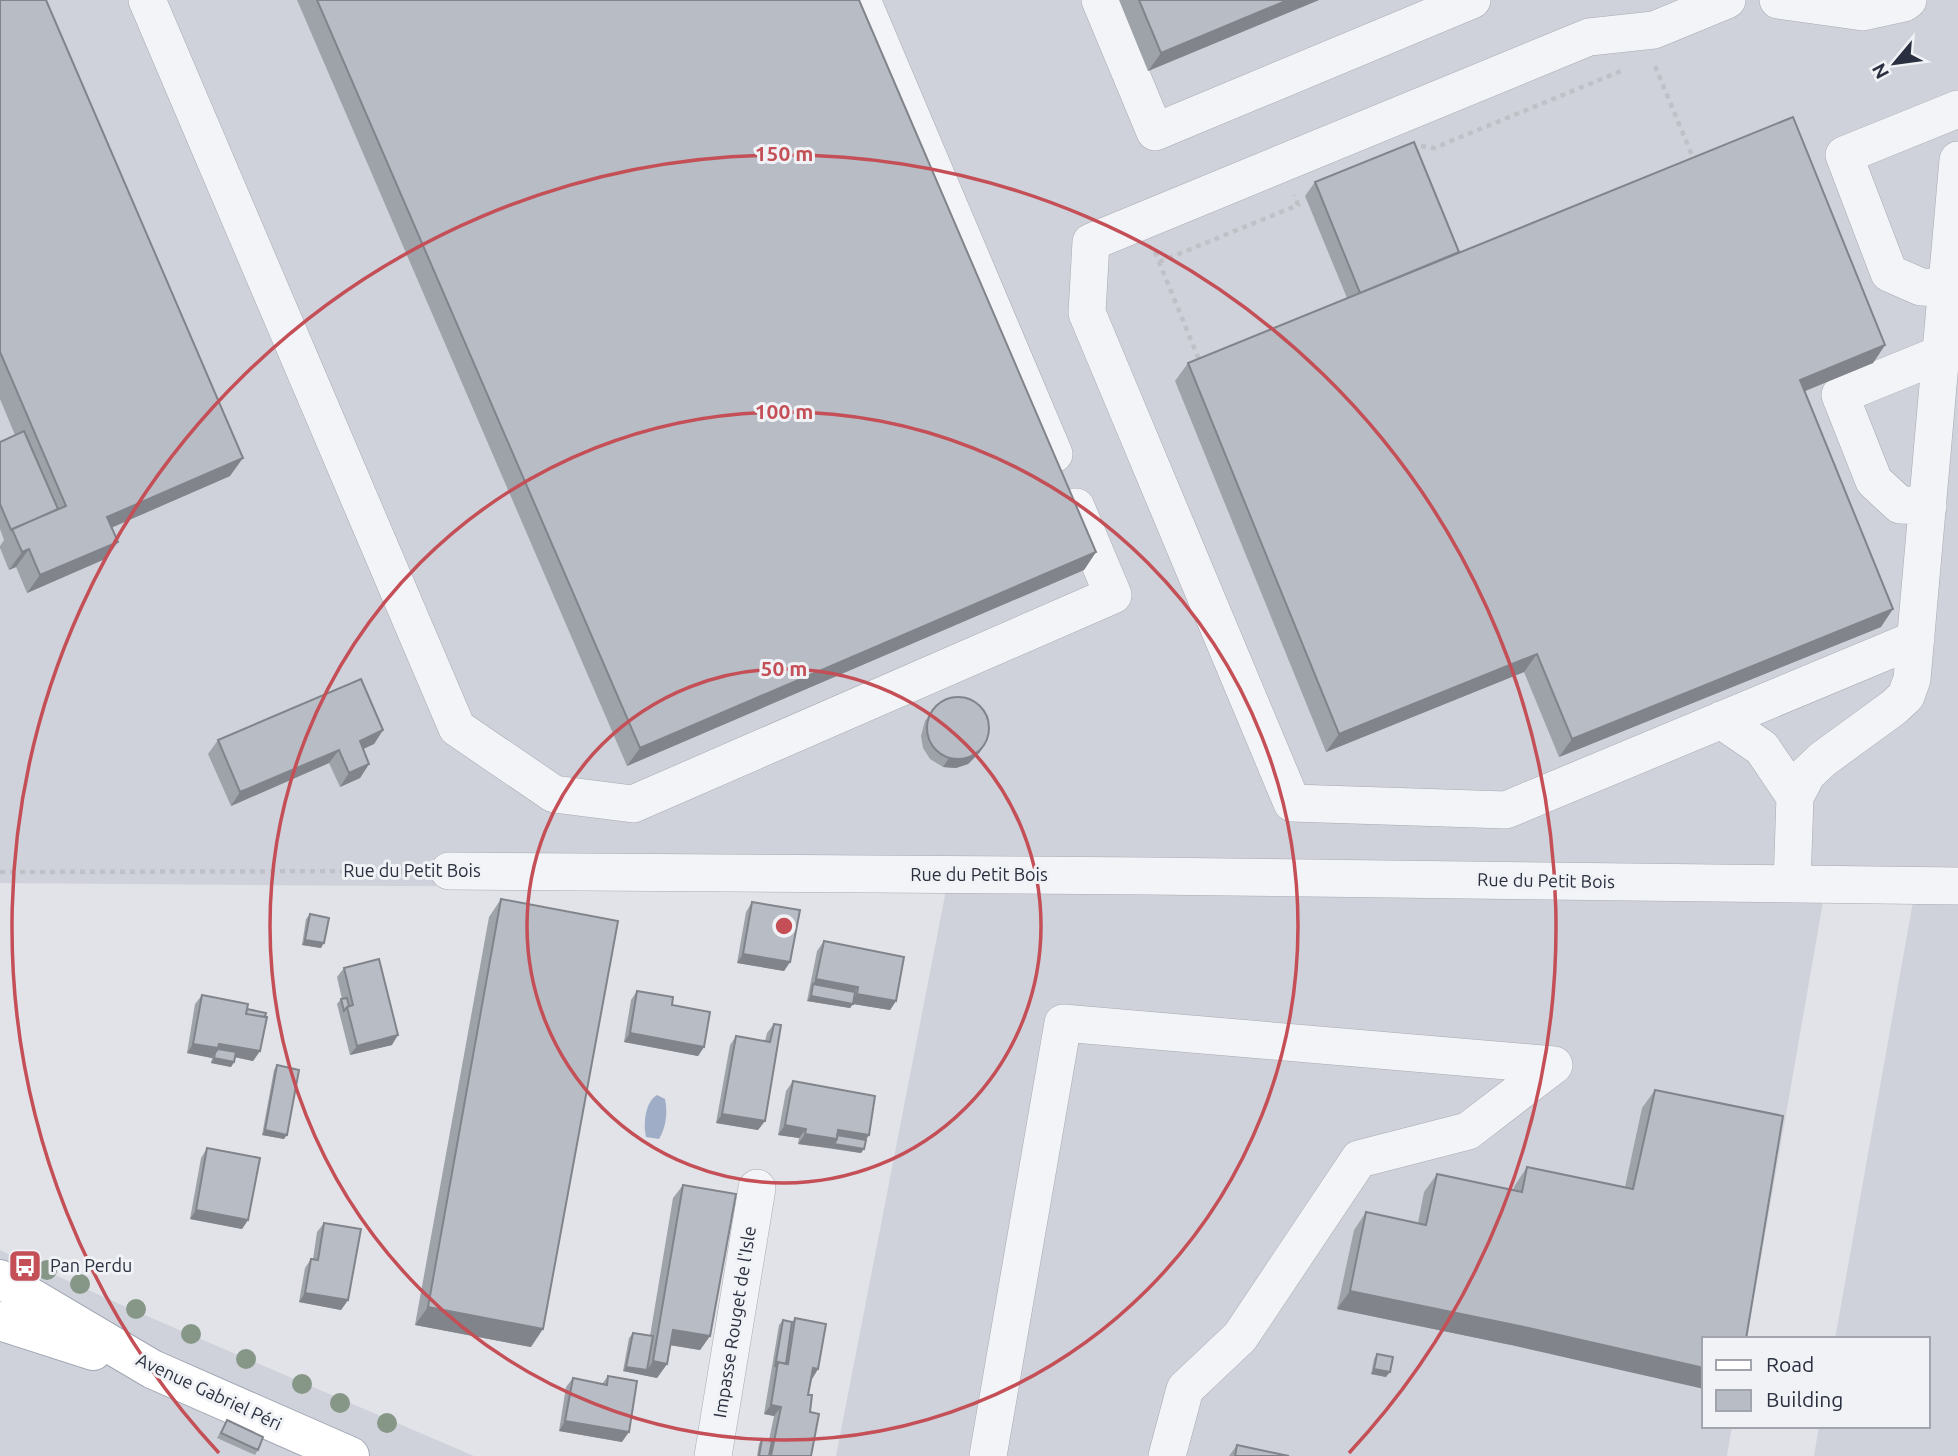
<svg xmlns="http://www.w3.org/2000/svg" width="1958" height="1456" viewBox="0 0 1958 1456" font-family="Ubuntu,sans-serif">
<rect width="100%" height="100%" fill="#e1e3e8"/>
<path fill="#cfd2da" d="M0 0H1958V1456H1814L1819 1426H1928V1339H1835L1919 868 1829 867 1747 1339H1704V1426H1732L1727 1456H836L946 890 0 883Z
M0 1250 126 1307 474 1456H0Z"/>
<path fill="#9faec6" d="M657 1095 665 1099C668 1113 666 1127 659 1139L646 1137C643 1124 645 1102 657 1095Z"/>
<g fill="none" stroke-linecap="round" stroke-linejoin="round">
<defs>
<path id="minor" d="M147 0 457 728 554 794 633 804 1113 595 1076 507
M862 0 1054 454
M1100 0 1155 132 1472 0
M1727 0 1654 30 1589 37 1091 242 1087 313 1292 803 1506 810 1916 639
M1778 0 1863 12 1904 3 1908 0
M1947 288 1921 287 1889 273 1844 155 1958 109
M1928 506 1900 505 1874 481 1840 395 1941 354
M1721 720 1762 748 1795 797
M449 871 1148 876 1958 886
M1792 884 1795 797 1807 774 1823 759 1893 708 1906 696 1912 679 1958 160
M713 1456 757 1188
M988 1456 1063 1023 1554 1065
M1167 1456 1185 1389 1240 1337 1359 1159 1468 1131 1554 1065"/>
<path id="major" d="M0 1279 152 1369 350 1456
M0 1321 93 1351"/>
</defs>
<use href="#minor" stroke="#a6aab2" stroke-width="38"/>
<use href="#major" stroke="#a1a7b3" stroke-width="40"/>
<path stroke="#bfc1c7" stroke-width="4.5" stroke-dasharray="5 5" stroke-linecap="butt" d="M1655 66 1694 160
M1421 146 1434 148 1621 71
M1155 252 1200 362
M1159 262 1298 205 1294 195
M0 872 416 871"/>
<use href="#minor" stroke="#f3f4f7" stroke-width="37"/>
<use href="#major" stroke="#fff" stroke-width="38"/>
</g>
<g fill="#869788">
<circle cx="47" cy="1270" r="10"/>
<circle cx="80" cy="1284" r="10"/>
<circle cx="136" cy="1309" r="10"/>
<circle cx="191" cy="1334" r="10"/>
<circle cx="246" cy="1359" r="10"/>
<circle cx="302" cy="1384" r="10"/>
<circle cx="340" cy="1403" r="10"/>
<circle cx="387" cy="1423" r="10"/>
</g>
<path fill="#9ea2a9" d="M0 0 230 476 112 527 118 542 105 559 27 593 16 567 9 570 0 548V546L4 540 0 529V442L15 435 0 399Z
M297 0H859L1096 552 1084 570 627 766Z
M1119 0H1319L1148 71Z
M1315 182 1459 252 1885 345 1873 363 1805 391 1881 627 1559 757 1524 672 1326 752 1175 381 1188 363 1347 298 1305 196Z
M932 712 980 752 968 764 956 768 943 767 930 759 923 748 921 736 925 721Z
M383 730 374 744 363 749 369 764 360 778 340 787 329 763 231 806 208 754 218 740Z
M501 899 531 1347 415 1325 489 917Z
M752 902 790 962 784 971 737 963 746 912Z
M310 914 321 948 302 945 306 919Z
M824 941 896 1001 890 1010 853 1004 850 1008 807 1001 817 951Z
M344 968 392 1045 350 1055 337 1004 341 999H342L337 977Z
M637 991 672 1005 704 1047 698 1056 624 1042 631 1000Z
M202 995 247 1009 260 1051 253 1061 235 1057 234 1062 231 1067 211 1063 212 1058 187 1053 195 1004Z
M774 1024 765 1121 758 1130 716 1123 730 1045 736 1036 765 1041 767 1033Z
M277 1065 284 1139 262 1135 274 1070Z
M793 1081 869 1135 866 1140 861 1153 798 1144 799 1138 778 1135 786 1091Z
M1655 1090 1783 1116 1511 1345 1337 1309 1354 1230 1366 1212 1418 1223 1424 1192 1437 1174 1513 1190 1515 1185 1527 1167 1625 1187 1642 1108Z
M207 1148 248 1220 242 1229 190 1219 201 1158Z
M683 1185 710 1336 700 1350 670 1345 667 1364 657 1378 623 1371 629 1338 633 1333 650 1336 673 1198Z
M324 1223 348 1300 341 1310 299 1302 305 1268 311 1259H313L317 1232Z
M795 1318 818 1369 812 1379 808 1395 810 1412 811 1456H757L759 1444 762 1439 769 1440 774 1416 764 1414 779 1325 783 1320 792 1322Z
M1377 1354 1386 1377 1371 1374 1374 1359Z
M608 1376 622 1442 559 1431 566 1387 573 1378 602 1384Z
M227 1420 258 1450 255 1455 217 1438Z
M1237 1445 1289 1456H1229Z"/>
<path fill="#81848a" d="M1288 0H1319L1148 71 1161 53Z
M1885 345 1873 363 1788 398 1800 380Z
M243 458 230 476 95 535 107 517Z
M118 542 105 559 27 593 40 575Z
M29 549 16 567 9 570 22 552Z
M1096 552 1084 570 627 766 640 748Z
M1893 609 1881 627 1559 757 1572 739Z
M1537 654 1524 672 1326 752 1339 734Z
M383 730 374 744 350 755 360 741Z
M986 742 980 752 968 764 956 768 943 767 949 758Z
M339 750 329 763 231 806 240 792Z
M369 764 360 778 340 787 349 773Z
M305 940 324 943 321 948 302 945Z
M743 954 790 962 784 971 737 963Z
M816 979 858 987 851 996 813 984Z
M857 994 896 1001 890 1010 853 1004 850 1008 807 1001 811 996 850 1003Z
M630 1033 704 1047 698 1056 624 1042Z
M398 1035 392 1045 350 1055 357 1046Z
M193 1044H219L260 1051 253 1061 215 1053 212 1058 187 1053Z
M214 1058 234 1062 231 1067 211 1063Z
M722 1114 765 1121 758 1130 716 1123Z
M785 1125 806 1129 799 1138 778 1135Z
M265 1130 287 1135 284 1139 262 1135Z
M838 1130 869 1135 862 1145 836 1141 830 1148 798 1144 805 1134Z
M834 1144 864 1149 861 1153 830 1148Z
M196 1210 248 1220 242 1229 190 1219Z
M1350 1291 1524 1327 1704 1368V1389L1511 1345 1337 1309Z
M305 1293 348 1300 341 1310 299 1302Z
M428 1307 543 1329 531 1347 415 1325Z
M673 1330 710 1336 700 1350 663 1344Z
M653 1361 667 1364 657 1378 623 1371 626 1367 647 1370Z
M813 1368 818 1369 812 1379Z
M1374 1369 1390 1372 1386 1377 1371 1374Z
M771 1405 781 1407 774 1416 764 1414Z
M565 1421 629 1432 622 1442 559 1431Z"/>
<path fill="#b8bcc5" stroke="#81848a" stroke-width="2" d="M0 0H46L243 458 107 517 118 542 40 575 29 549 22 552 12 529 66 506 0 352Z
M317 0H859L1096 552 640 748Z
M1139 0H1288L1161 53Z
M1793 117 1885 345 1800 380 1893 609 1572 739 1537 654 1339 734 1188 363Z
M1414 142 1459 252 1360 293 1315 182Z
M24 431 58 509 11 530 0 504V442Z
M361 679 383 730 360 741 369 764 349 773 339 750 240 792 218 740Z
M927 728a31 31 0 1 1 62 0a31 31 0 1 1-62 0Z
M501 899 618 921 543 1329 428 1307Z
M752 902 800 910 790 962 743 954Z
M310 914 329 918 324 943 305 940Z
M824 941 904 957 896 1001 857 994 858 987 816 979Z
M379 959 398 1035 357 1046 347 1007 353 1005 344 968Z
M813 984 855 992 853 1004 811 996Z
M637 991 673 997 672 1005 710 1012 704 1047 630 1033Z
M202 995 248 1004 246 1014 267 1017 260 1051 219 1044 218 1048 193 1044Z
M347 998 349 1006 347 1007 344 1011 341 999Z
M247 1009 266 1013 265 1017 246 1014Z
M774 1024 781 1025 765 1121 722 1114 736 1036 770 1042Z
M218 1049 236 1052 234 1062 214 1058 215 1053Z
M277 1065 299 1070 287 1135 265 1130Z
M793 1081 875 1096 869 1135 838 1130 837 1139 805 1134 806 1129 785 1125Z
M1655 1090 1783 1116 1746 1339H1704V1368L1524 1327 1350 1291 1366 1212 1426 1225 1437 1174 1522 1192 1527 1167 1633 1189Z
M837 1135 866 1140 864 1149 834 1144 837 1139Z
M207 1148 260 1158 248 1220 196 1210Z
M683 1185 736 1194 710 1336 673 1330 667 1364 653 1361Z
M324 1223 361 1229 348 1300 305 1293 311 1259 318 1260Z
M795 1318 826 1324 818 1369 813 1368 808 1395H812L810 1412 819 1414 811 1456H771L781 1407 771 1405 778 1362 788 1364Z
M783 1320 792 1322 786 1364 778 1362 775 1367Z
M633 1333 653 1336 647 1370 626 1367Z
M1377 1354 1393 1357 1390 1372 1374 1369Z
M608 1376 637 1381 629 1432 565 1421 573 1378 607 1385Z
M227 1420 263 1437 258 1450 221 1433Z
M762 1439 772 1441 769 1456H759Z
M1237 1445 1289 1456H1235Z"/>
<g fill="none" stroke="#c44f57" stroke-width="3.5">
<circle cx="784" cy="926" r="257"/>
<circle cx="784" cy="926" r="514"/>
<path d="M219 1453A772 772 0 1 1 1349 1453"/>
</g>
<defs>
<symbol id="bus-square" viewBox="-11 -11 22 22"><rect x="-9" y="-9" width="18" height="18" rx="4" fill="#c44f57" stroke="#f0f2f6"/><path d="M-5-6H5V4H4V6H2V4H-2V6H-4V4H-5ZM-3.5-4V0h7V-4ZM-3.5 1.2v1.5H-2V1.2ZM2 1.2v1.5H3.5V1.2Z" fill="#fff"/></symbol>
</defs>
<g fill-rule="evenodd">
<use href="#bus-square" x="6" y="1247" width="38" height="38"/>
</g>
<g text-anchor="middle" stroke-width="6" stroke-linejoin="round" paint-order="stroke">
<g font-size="18" fill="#2a303f" stroke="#f0f2f6">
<text x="412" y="877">Rue du Petit Bois</text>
<text x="979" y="881">Rue du Petit Bois</text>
<text transform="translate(1546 881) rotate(1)" y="6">Rue du Petit Bois</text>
<text transform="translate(735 1322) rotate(-81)" y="6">Impasse Rouget de l'Isle</text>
<text transform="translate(209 1392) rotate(25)" y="6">Avenue Gabriel Péri</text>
</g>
<g font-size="18" fill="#2a303f" stroke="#f0f2f6" text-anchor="start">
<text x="50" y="1272">Pan Perdu</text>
</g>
</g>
<circle cx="784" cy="926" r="10" fill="#c44f57" stroke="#f0f2f6" stroke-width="3.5"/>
<g font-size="21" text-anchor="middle" font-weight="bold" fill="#c44f57" stroke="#f0f2f6" stroke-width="6" stroke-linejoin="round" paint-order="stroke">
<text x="784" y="161">150 m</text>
<text x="784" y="419">100 m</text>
<text x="784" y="676">50 m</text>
</g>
<rect x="1702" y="1337" width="228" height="91" fill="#f0f2f6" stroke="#a1a4ad" stroke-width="2"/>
<rect x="1716" y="1360" width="35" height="10" fill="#ffffff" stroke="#a1a4ad" stroke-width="2"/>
<text x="1766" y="1372" font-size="21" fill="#2a303f">Road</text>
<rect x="1716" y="1390" width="35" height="21" fill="#b8bcc5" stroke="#a1a4ad" stroke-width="2"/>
<text x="1766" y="1407" font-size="21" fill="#2a303f">Building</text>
<g transform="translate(1895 63) rotate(241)" stroke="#f0f2f6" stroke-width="5" paint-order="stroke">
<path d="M0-5L12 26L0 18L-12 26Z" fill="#2a303f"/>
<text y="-10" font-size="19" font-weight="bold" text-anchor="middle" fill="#2a303f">N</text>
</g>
</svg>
